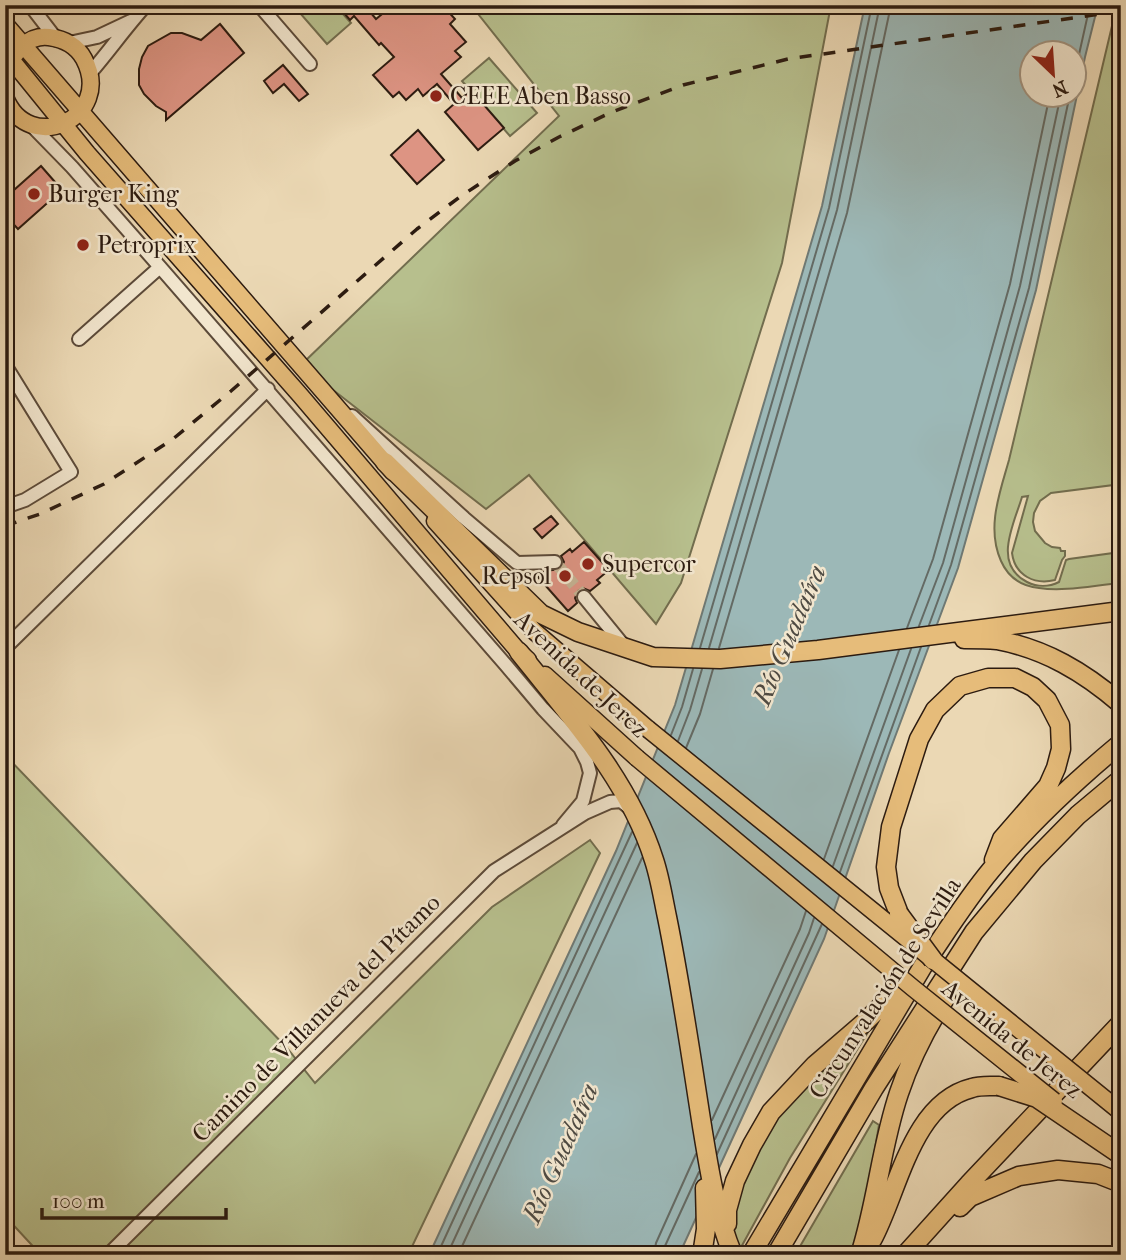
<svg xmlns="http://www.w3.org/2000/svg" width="1126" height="1260" viewBox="0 0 1126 1260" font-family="'IM FELL French Canon',serif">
<rect width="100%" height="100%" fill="#ebd8b4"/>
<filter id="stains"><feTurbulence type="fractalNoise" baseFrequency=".00286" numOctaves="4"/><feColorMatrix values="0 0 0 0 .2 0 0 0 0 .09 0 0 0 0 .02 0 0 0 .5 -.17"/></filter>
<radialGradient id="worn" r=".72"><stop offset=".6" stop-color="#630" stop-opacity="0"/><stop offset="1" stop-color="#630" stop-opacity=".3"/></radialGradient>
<path fill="#b7bf8d" stroke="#726d4e" stroke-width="2" d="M293 5H335L351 23 327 44Z
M471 5H831L782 263 681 583 656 624 529 475 486 509 301 365 559 116Z
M1121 25V484L1051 493 1040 501 1034 513 1033 522 1035 531 1045 543 1052 547 1060 548 1061 551H1065V556L1062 560 1055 580C1035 585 1015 576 1012 553L1028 496 1022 497C1014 524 992 564 1027 582 1037 587 1049 587 1059 582L1066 560 1069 559 1121 552V583C1095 585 1065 592 1039 588 1021 586 1008 577 1001 561 986 528 1000 492 1009 460L1112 26Z
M489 58 537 113 510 136 462 81Z
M5 755 287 1048 315 1083 492 907 590 840 600 853 408 1255H41L5 1216Z
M873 1024 790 1158 739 1251 732 1232 739 1188 748 1167 776 1119 797 1094Z
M873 1121 879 1125 863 1220 853 1249 849 1255H795Z"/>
<path fill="#9cb8b7" stroke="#6f7974" stroke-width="2" fill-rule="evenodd" d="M865 5H1098L1085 57 1036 290 958 568 889 753 824 939 679 1255H429L616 851 675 705 822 206ZM1032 52H1074V94H1032Z"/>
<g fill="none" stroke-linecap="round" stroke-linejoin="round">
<path stroke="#646a64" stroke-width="2" d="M1074 77 1090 5
M929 625 951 565 1029 288 1070 94
M919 626 943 563 1020 286 1061 94
M907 628 933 559 1010 284 1050 94
M700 648 829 208 872 5
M709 648 837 210 880 5
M719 648 847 213 891 5
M671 735 682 707 693 669
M678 741 690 710 702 669
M686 748 700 714 713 669
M824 859 899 650
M833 866 911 649
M840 872 921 647
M712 1120 800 929 806 911
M715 1139 809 933 814 918
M717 1154 822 924
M437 1255 632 832
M447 1255 637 843
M458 1255 642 858
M654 1255 656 1243 696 1154
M664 1255 665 1246 699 1172"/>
</g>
<path fill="#dd9483" stroke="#2c1b10" stroke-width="2" d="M337 5H366L365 6 376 19 393 5H403L410 13 419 5H432L438 12 444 7 455 19 450 24 466 42 455 51 461 57 441 74 462 98 471 90 504 128 478 150 445 112 454 104 437 84 423 96 418 89 406 100 399 92 393 97 373 75 394 57 381 43 379 45 354 16 350 20Z
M220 24 244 53 166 120V112L156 106 144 94 139 85V69L142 57 148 46 171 33H182L201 40Z
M283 65 308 94 299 101 284 84 273 93 264 81Z
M418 130 444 160 417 184 391 155Z
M41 166 62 190 18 229 5 215V198Z
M551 516 558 524 542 538 534 529Z
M584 542 609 570 597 580 600 583 590 591 583 588 578 591 575 598 577 603 568 611 538 577 545 571 560 569 564 562 561 556 570 549 572 552Z"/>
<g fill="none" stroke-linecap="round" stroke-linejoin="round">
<path stroke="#c5b293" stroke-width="12" stroke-dasharray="12 6" stroke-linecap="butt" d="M555 562 584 597"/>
<defs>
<path id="minor" d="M30 5 57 40
M259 5 310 64
M69 43 97 37 131 21
M91 72C110 50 126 27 146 5
M32 126 72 167 160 267 505 664 543 709 580 748 587 762 590 773 583 801 563 825
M79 339 160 267
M5 365 71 472 25 500 5 507
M352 416 464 518 517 563 555 562
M584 597 624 646
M5 648 268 389
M108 1255 494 871 585 813 610 802 621 801 631 809"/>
<path id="major" d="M5 24 393 472
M5 52 87 153 300 395 519 652 528 660
M5 70C15 53 27 34 49 37 64 39 77 46 84 59 115 118 28 157 5 97
M435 521 534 631 648 729
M545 675 637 758"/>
<path id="highway" d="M385 462 541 614 578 632 653 657 720 659 818 650 1121 611
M964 639C975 639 986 639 997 640 1045 649 1084 672 1121 704
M519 652C570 716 629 780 654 860 660 878 663 898 667 917 681 986 691 1056 702 1126 709 1169 716 1214 733 1255
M899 914 889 888 886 867 891 827 919 739 935 710 960 686 988 678H1015L1033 687 1047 700 1060 725 1061 749 1056 768 1048 786 1002 839 994 860
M960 1207 970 1197 1019 1176 1058 1170 1098 1174 1121 1183
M727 1224V1210L735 1181 752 1145 771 1112 815 1065 866 1021 905 983
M872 1240C898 1193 911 1103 972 1088 980 1085 990 1086 999 1086
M702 1255 706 1229 705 1188
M751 1255 923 966C945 934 966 900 991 870 1030 823 1074 782 1121 743
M776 1255 874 1088 974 932 1033 861 1078 815 1121 779
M860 1255C877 1202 881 1146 899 1093 910 1060 927 1027 946 997
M905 1255 969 1184 1121 1023"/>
</defs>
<use href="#minor" stroke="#5c4a39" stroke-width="16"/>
<use href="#major" stroke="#2c1b10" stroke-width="19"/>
<use href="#highway" stroke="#2c1b10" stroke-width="21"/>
<use href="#minor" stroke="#f2e6ce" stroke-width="12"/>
<use href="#major" stroke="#e6bc7a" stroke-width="16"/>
<use href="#highway" stroke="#e6bc7a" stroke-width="18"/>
<path stroke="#2c1b10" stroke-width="3.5" stroke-dasharray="12 12" stroke-linecap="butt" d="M5 526 40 514 104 484 173 439 231 391 417 229 461 196 515 161 559 137 612 112 683 85 788 59 1121 11
M5 1246 13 1255"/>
<defs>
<path id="major-bridge" d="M648 729 1121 1112
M637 758 913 988 1054 1101"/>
<path id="highway-bridge" d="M899 914 933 960
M999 1086 1037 1098 1121 1155"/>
</defs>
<use href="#major-bridge" stroke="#2c1b10" stroke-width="19" stroke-linecap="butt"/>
<use href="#highway-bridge" stroke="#2c1b10" stroke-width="21" stroke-linecap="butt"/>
<use href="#major-bridge" stroke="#e6bc7a" stroke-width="16"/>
<use href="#highway-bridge" stroke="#e6bc7a" stroke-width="18"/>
</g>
<g fill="#8f2418" stroke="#f2e6ce" stroke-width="2.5">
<circle cx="436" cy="96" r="7"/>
<circle cx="34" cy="194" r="7"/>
<circle cx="83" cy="245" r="7"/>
<circle cx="588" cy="564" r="7"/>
<circle cx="565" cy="576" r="7"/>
</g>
<g text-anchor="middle" stroke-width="5" stroke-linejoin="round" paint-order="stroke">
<g font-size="24" fill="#2c1b10" stroke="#f2e6ce" text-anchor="start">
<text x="450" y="104">CEEE Aben Basso</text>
<text x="48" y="202">Burger King</text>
<text x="97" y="253">Petroprix</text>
<text x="602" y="572">Supercor</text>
<text x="551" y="584" text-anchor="end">Repsol</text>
</g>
<g font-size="24" fill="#2c1b10" stroke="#f2e6ce">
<text transform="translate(581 674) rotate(43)" y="8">Avenida de Jerez</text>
<text transform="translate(885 988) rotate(-57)" y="8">Circunvalación de Sevilla</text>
<text transform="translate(316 1018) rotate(-45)" y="8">Camino de Villanueva del Pítamo</text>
<text transform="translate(1012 1039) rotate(39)" y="8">Avenida de Jerez</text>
</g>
<g font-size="26" font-style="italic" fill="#4e4a42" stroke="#f2e6ce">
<text transform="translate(789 635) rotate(-67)" y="9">Río Guadaíra</text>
<text transform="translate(560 1153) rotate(-66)" y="9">Río Guadaíra</text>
</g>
</g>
<rect width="1126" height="1260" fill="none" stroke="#ebd8b4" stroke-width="28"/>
<rect x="7" y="7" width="1112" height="1246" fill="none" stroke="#2c1b10" stroke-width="3.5"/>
<rect x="14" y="14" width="1098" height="1232" fill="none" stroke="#2c1b10" stroke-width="2"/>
<g transform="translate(1053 74) rotate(155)"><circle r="33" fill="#f2e6ce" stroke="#a39582" stroke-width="2"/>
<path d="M0-5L12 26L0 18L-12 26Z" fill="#8f2418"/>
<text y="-10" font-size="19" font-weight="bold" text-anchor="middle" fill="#2c1b10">N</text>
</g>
<path d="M42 1208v10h184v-10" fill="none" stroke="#2c1b10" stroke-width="3.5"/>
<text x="52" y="1208" font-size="21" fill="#2c1b10" stroke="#f2e6ce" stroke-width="5" paint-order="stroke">100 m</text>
<rect width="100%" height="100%" filter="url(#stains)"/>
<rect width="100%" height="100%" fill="url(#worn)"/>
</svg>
